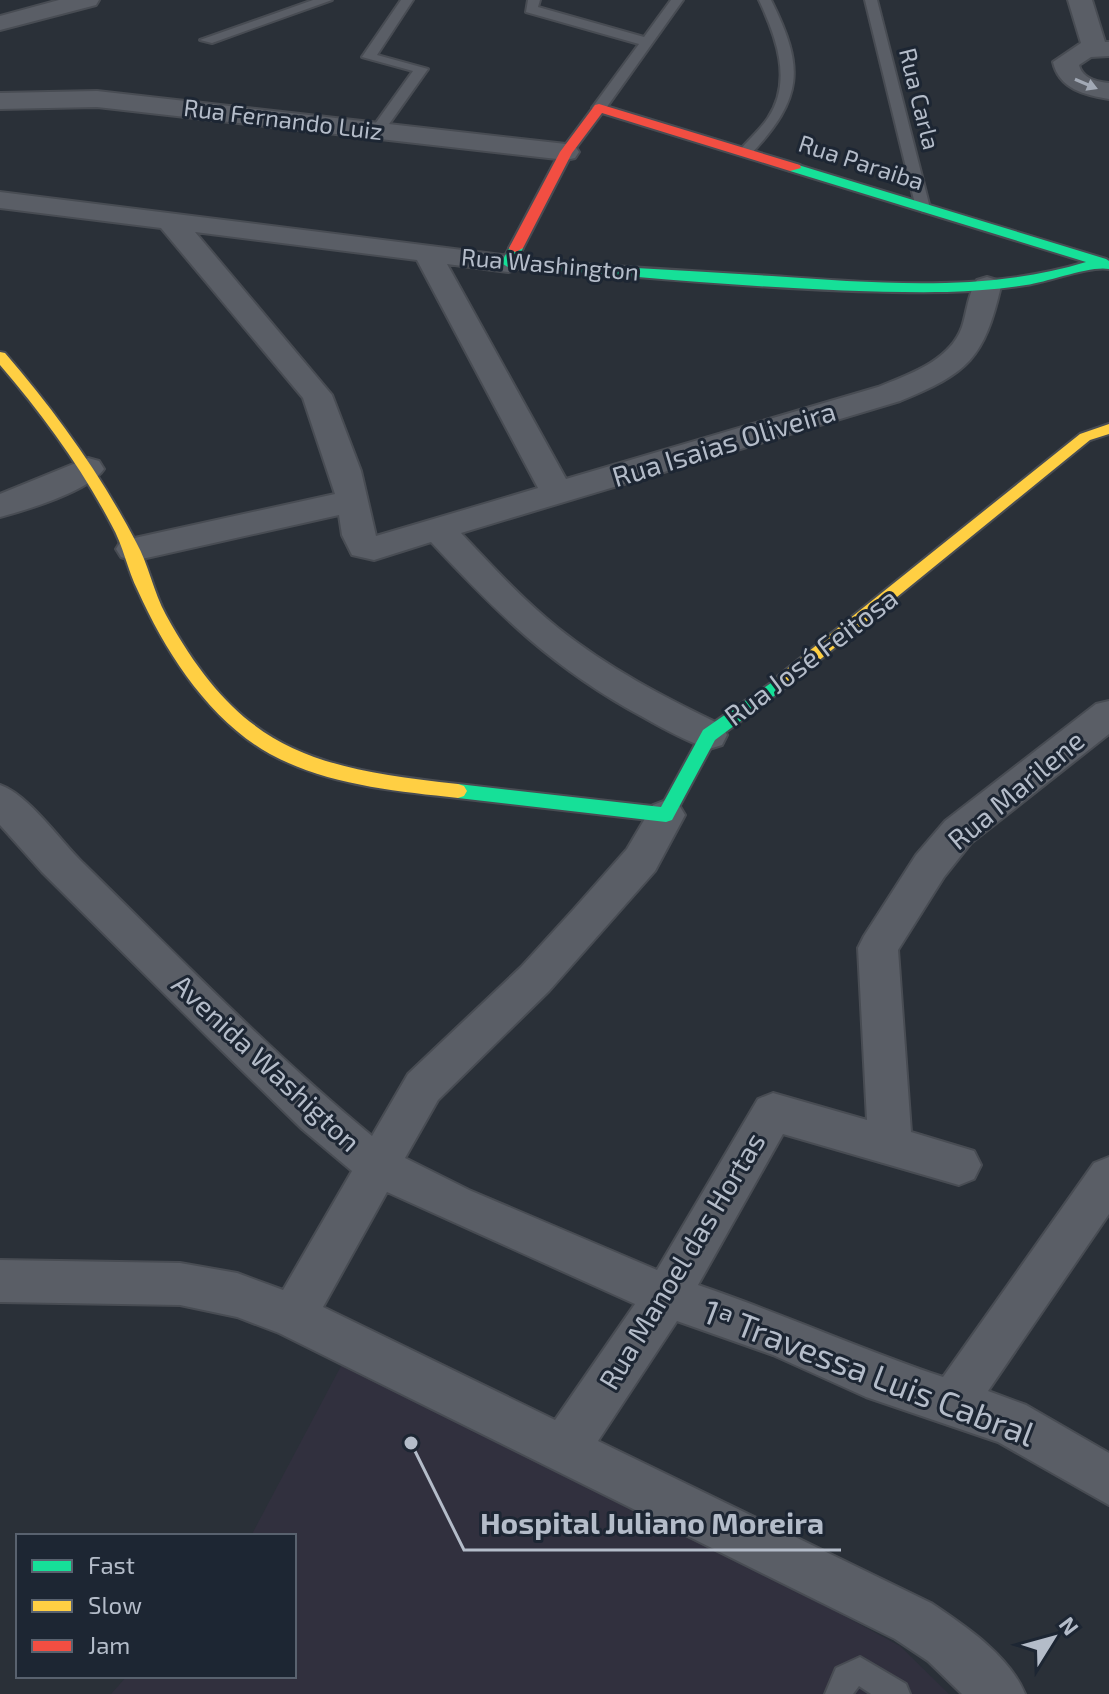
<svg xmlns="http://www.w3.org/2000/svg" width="1109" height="1694" viewBox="0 0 1109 1694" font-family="'Exo 2',sans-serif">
<rect width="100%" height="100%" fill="#2a3038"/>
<path fill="#31303e" d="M350 1349 900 1646 949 1694H111L127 1676H294V1536H251Z"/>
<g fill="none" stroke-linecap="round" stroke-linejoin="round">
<defs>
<path id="lane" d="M313 0H332L212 43 200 40Z
M401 0H413L377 55 428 69 382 134 377 135 370 131 413 71 362 57Z
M528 0H540L538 7 644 37 671 0H683L604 111 599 112 592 108 639 44 526 12Z
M759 0H771C805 68 803 98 751 154L746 155 739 151C748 140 760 130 768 118 793 81 776 36 759 0Z
M865 0H877L930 208 928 211 923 212 916 208Z
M860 1657 906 1684 910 1694H871L859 1686 853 1694H825L836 1668Z"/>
<path id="street" d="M59 0H99L96 5 0 30V16Z
M1068 0H1092L1105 42H1109V56L1091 57 1079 65C1082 78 1097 82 1109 83V99C1085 95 1059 89 1053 62L1081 43Z
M97 91 566 144 575 146 579 152 575 158 566 160 97 107 0 109V93Z
M0 192 518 257 522 263 518 269 508 272 447 264 566 479 878 387C908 375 950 361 962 327 967 312 968 293 977 280L987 277 997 280 1001 286C984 359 968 373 900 401L461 533C492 566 523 600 558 628 608 668 665 698 722 725L727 735 722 745 709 749C686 741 664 729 643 717 554 669 499 615 431 542L374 560 352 555 342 535 339 515 133 561 121 557 116 549 121 541 335 494 303 398 161 228 0 208ZM195 232 417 260 538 488 376 536 361 471 332 395Z
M88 458 99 461 104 469C90 491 26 510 0 517V494Z
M1109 701V734L971 843 944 877 898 950 911 1132 974 1151 981 1165 974 1179 959 1185 783 1134 698 1285C781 1313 860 1349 943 1377L1094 1163 1109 1157V1214L988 1391 1026 1405 1109 1453V1505L998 1442 866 1397 773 1355 677 1321 598 1441 931 1603C965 1626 1009 1655 1025 1694H962L928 1661 895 1639 279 1333 237 1317 180 1305 0 1302V1260L180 1263 237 1273 283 1290 352 1171 302 1129 211 1040 42 872 0 825V785C29 795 61 842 84 864 178 956 270 1052 372 1136L408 1074 521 967 574 909 627 849 653 805 666 800 679 805 685 815 655 871 549 991 438 1100 405 1158 469 1190 657 1270 758 1099 773 1093 867 1120 858 948 864 936 916 855 945 821 1096 704ZM387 1192 635 1304 555 1420 323 1307Z"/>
<path id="fast" d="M795 164 1106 259 1109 261V269C1092 265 1047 282 1026 285 1000 289 973 291 947 292 804 294 651 277 508 267L501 263 511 245 516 244 523 248 517 260C602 266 687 271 772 276 877 283 984 293 1086 262L790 171V165Z
M784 674 792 680 790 684 715 740 672 820 666 822 458 798 449 791 458 784 661 807 703 730Z"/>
<path id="slow" d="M0 352 5 353C55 411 100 473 136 542 149 565 153 591 166 615 241 751 312 768 458 784L464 786 467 791 464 796 458 798C395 791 327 785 270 754 209 720 166 653 138 591 127 569 124 547 111 524 81 467 42 414 0 365Z
M1109 424V434L1090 440 790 684H778L776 680 778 676 1080 434Z"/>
<path id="jam" d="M599 104 800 165 801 168 790 171 602 113 572 153 523 248 516 252 511 251 509 248 560 152 595 105Z"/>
</defs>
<use href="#lane" stroke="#484c53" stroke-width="4"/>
<use href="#street" stroke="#484c53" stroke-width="4"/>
<use href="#fast" stroke="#484c53" stroke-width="4"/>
<use href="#slow" stroke="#484c53" stroke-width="4"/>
<use href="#jam" stroke="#484c53" stroke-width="4"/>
<use href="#lane" fill="#5a5e66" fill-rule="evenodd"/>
<use href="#street" fill="#5a5e66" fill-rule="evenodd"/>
<use href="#fast" fill="#16e098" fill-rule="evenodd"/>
<use href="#slow" fill="#ffcf43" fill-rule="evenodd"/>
<use href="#jam" fill="#f24e42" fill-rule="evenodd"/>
</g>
<defs><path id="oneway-solid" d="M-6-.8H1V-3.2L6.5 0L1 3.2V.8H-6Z" transform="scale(2)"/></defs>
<use fill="#a2a9b5" href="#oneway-solid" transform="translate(1086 84) rotate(23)"/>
<g text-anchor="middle" stroke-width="6" stroke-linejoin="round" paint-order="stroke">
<g font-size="24" fill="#b4bcc9" stroke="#1d2633">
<text transform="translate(919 99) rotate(76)" y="8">Rua Carla</text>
<text transform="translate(283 120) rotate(7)" y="8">Rua Fernando Luiz</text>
<text transform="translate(861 163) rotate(18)" y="8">Rua Paraiba</text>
<text transform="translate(550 265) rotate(5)" y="8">Rua Washington</text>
</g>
<g font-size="28" fill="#b4bcc9" stroke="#1d2633">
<text transform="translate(724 444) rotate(-17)" y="10">Rua Isaias Oliveira</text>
<text transform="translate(811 657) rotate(-37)" y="10">Rua José Feitosa</text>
<text transform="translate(1016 790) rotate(-40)" y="10">Rua Marilene</text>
<text transform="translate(266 1063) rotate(43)" y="10">Avenida Washigton</text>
<text transform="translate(682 1261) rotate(-59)" y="10">Rua Manoel das Hortas</text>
</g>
<g font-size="34" fill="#b4bcc9" stroke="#1d2633">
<text transform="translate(869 1373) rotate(21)" y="12">1ª Travessa Luis Cabral</text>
</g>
</g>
<path fill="none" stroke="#b4bcc9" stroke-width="3" d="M411 1443L464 1550H841"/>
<circle fill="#b4bcc9" stroke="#1d2633" stroke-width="3" cx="411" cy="1443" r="8"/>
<g font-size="30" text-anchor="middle" font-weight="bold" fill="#b4bcc9" stroke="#1d2633" stroke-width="6" stroke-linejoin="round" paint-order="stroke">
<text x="652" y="1534">Hospital Juliano Moreira</text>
</g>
<rect x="16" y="1534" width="280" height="144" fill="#1d2633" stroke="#59626f" stroke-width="2"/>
<rect x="32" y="1560" width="40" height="12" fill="#16e098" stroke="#59626f" stroke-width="2"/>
<text x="88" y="1574" font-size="24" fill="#b4bcc9">Fast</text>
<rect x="32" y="1600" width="40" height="12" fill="#ffcf43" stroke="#59626f" stroke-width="2"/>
<text x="88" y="1614" font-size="24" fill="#b4bcc9">Slow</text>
<rect x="32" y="1640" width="40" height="12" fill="#f24e42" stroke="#59626f" stroke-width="2"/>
<text x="88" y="1654" font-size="24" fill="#b4bcc9">Jam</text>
<g transform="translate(1053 1638) rotate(53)" stroke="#1d2633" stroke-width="6" paint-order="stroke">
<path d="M0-6L14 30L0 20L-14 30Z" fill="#b4bcc9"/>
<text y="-12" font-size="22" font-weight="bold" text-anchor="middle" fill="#b4bcc9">N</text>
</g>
</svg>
